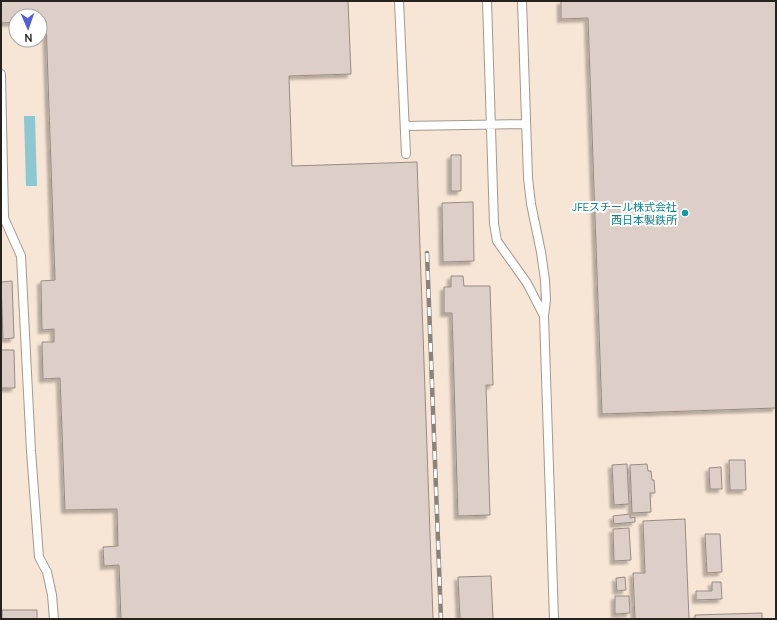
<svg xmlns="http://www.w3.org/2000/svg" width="777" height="620" viewBox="0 0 777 620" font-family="Manrope,'Noto Sans JP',sans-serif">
<defs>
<filter id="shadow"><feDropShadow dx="-3.5" dy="3.5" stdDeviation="1" flood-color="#0004"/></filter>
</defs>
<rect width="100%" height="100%" fill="#fef2e7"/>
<path fill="#f7e5d5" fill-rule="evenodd" d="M1 1H776V619H1ZM16 16H40V40H16Z"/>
<path fill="#8cc7d3" d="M24 116H35L37 186H26Z"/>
<path fill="#ddcfc7" stroke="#988b83" filter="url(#shadow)" d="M1 1H348L351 74 289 76 292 166 417 162 433 619H121L119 565 104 566 103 547 118 546 117 509 65 510 60 378 43 379 42 342H54V329L42 330 41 281 55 280 46 21 40 22V16H16V22L1 23Z
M561 1H776V408L602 414 588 18 561 19Z
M451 155H461V191H451Z
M473 202 474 261 443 262 442 203Z
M451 276H463L464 286H490L493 385H486L490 515 458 516 452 313H444V287H451Z
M12 281 14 338 3 339 1 282Z
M1 350H14L15 388H1Z
M729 460H745L746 490H730Z
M627 464 629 504 614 505 612 465Z
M647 464 648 471H651L652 480H654L655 493H650L651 512 632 513 630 465Z
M721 467 722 489H710L709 468Z
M630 514V518L635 517V522L614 524 613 516Z
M685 519 689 619H635L633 573H645L643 521Z
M629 528 631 560 614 561 613 529Z
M705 534H720L722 572 707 573Z
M491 576 493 619H460L458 577Z
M625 577 626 590 617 591 616 578Z
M712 582H721L722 599 696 600V591H712Z
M615 596H629L630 613 615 614Z
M2 610H37V619H2Z
M762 613V619H695V615Z"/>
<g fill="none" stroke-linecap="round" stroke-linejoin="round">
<defs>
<path id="service" d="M399 1 406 154
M487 1 494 224 497 241 527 283 544 316
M522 1 528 178 531 204 541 252 545 280 546 300 544 316 554 619
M1 74 4 218 21 256 31 451 39 557 47 572 52 595 54 619
M405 126 526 124"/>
</defs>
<use href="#service" stroke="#a3998f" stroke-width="10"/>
<use href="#service" stroke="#fff" stroke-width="8"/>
<defs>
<path id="rail" d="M427 253 441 619"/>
</defs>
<use href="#rail" stroke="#8a837b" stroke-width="4.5"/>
<use href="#rail" stroke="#fff" stroke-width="3" stroke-dasharray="9" stroke-linecap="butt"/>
</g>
<circle fill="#0f9aa8" stroke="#fff" stroke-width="1.5" cx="685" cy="213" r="4"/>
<g text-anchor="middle" stroke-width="4" stroke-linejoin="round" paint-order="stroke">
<g font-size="11" fill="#0d838f" stroke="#fff" text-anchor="end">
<text x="677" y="211">JFEスチール株式会社<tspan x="677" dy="13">西日本製鉄所</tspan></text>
</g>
</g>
<rect width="777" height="620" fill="none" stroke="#26221e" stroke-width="4"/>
<g transform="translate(28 28) rotate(178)"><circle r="19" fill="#ffffff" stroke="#a8a7a5"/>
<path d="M0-3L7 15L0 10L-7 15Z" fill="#535fd6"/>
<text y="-6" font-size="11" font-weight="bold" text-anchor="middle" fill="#26221e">N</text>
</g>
</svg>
